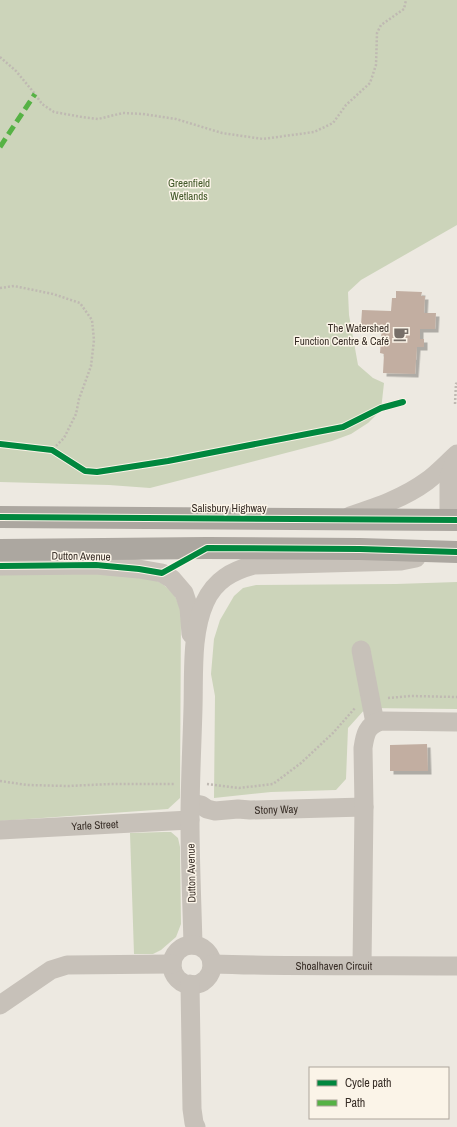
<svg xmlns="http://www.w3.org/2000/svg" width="457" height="1127" viewBox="0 0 457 1127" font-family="'Archivo Narrow',sans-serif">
<defs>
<filter id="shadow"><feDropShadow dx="3.5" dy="3.5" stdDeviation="0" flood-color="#0004"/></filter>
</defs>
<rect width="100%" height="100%" fill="#ede9e1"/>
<path fill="#ccd4ba" d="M0 0H457V225L361 280 348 292 349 315 358 365 373 378 384 383 381 410 368 423 351 434 332 441 150 488 109 485 0 482Z
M102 569C126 573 158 573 174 595 177 599 178 605 181 609L180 798 168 809 0 821V570Z
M457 582V709L366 708 348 728 346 779 336 790 271 792 214 798 215 696 211 674 214 639 220 620 234 596 243 588 256 585 396 584Z
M164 832H171L178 838 180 847 181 924 176 937 161 950 153 954H134L130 833Z"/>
<path fill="#c2aea1" filter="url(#shadow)" d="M396 291 422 292 421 296H425L424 313H436L435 329H420V339H424V347H417L415 374 383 373 384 354 380 353 382 326 361 325 362 310 391 311 392 298H396Z
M427 744 428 771H390V745Z"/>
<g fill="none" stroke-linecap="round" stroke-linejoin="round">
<path stroke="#bfb9b2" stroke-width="2.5" stroke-dasharray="2 2" stroke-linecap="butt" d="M0 57 16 71 35 94 42 104 54 112 82 117 98 119 123 113 143 114 176 119 222 133 263 139 270 138 314 132 333 123 346 105 370 83 376 65 377 33 381 25 404 9 406 0
M0 288 14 286 53 294 80 303 92 320 94 340 91 366 79 399 76 414 64 438 52 450
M455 404 456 384 457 383
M388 698 411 696 457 697
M0 781 27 785 68 786 111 784H174
M207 784 239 788 273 784 301 763 333 733 355 708"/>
<g stroke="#c7c1b9" stroke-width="19">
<path d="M350 516C377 507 404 498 427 481 438 473 447 463 457 454"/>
<path d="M449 520V477L457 455"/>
<path d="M0 566 96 565 139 569 162 573 172 579 184 593 189 608 191 634"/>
<path d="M361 650 375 723"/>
<path id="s1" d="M191 803 201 805 207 809 215 811 238 809 250 810 364 807"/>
<path id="s2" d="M0 830 190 820"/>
<path d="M193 945C192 903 190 862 190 820 190 783 192 745 193 708 194 674 191 633 205 602 215 580 232 571 254 565L401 561 416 558"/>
<circle cx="192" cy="965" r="20"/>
<path id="s3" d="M212 964C293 967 375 965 457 966"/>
<path d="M362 965 364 807 363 748C365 734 367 725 381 721L457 722"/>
<path d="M190 984 192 1109 194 1123 196 1127"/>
<path d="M0 1005 51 970 67 965 172 964"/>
</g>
<path stroke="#aca7a0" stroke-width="22" d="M0 517 457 520
M0 550 207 548 360 549 457 552"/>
<path stroke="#56b245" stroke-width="5" stroke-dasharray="10 5" stroke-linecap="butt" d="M0 147 35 94"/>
<defs>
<path id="cycleway" d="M0 444 52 450 85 471 97 472 168 461 343 427 381 408 403 402
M0 517 457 520
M0 566 96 565 139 569 162 573 207 548 360 549 457 552"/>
</defs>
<use href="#cycleway" stroke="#fbf4e8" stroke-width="8"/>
<use href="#cycleway" stroke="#00873e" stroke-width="6"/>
</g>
<defs>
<symbol id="cafe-bare" viewBox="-9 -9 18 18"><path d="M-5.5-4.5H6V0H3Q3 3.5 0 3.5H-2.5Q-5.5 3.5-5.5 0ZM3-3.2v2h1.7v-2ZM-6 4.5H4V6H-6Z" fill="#776f68" stroke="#fbf4e8" stroke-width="2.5" paint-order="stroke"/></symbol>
</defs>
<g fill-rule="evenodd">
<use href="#cafe-bare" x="390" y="323" width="22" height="22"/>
</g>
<g text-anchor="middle" stroke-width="3" stroke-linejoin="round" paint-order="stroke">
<g font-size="11" fill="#425829" stroke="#fbf4e8">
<text x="189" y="187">Greenfield<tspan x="189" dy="13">Wetlands</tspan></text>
</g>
<g font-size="11" fill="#382e27" stroke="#fbf4e8" text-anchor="end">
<text x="389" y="332">The Watershed<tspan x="389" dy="13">Function Centre &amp; Café</tspan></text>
</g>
<g font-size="11" fill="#382e27" stroke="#fbf4e8">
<text x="229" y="512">Salisbury Highway</text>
<text transform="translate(81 556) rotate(1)" y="4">Dutton Avenue</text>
<text dy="4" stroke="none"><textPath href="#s1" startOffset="87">Stony Way</textPath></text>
<text dy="4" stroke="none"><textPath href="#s2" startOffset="95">Yarle Street</textPath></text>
<text transform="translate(191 873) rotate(-91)" y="4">Dutton Avenue</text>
<text dy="4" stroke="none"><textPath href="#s3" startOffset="122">Shoalhaven Circuit</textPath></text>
</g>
</g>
<rect x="309" y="1067" width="140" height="52" fill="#fbf4e8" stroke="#ada59b"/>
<rect x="317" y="1080" width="20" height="6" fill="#00873e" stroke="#ada59b"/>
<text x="345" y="1087" font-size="12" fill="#382e27">Cycle path</text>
<rect x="317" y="1100" width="20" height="6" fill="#56b245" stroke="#ada59b"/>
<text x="345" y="1107" font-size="12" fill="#382e27">Path</text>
</svg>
